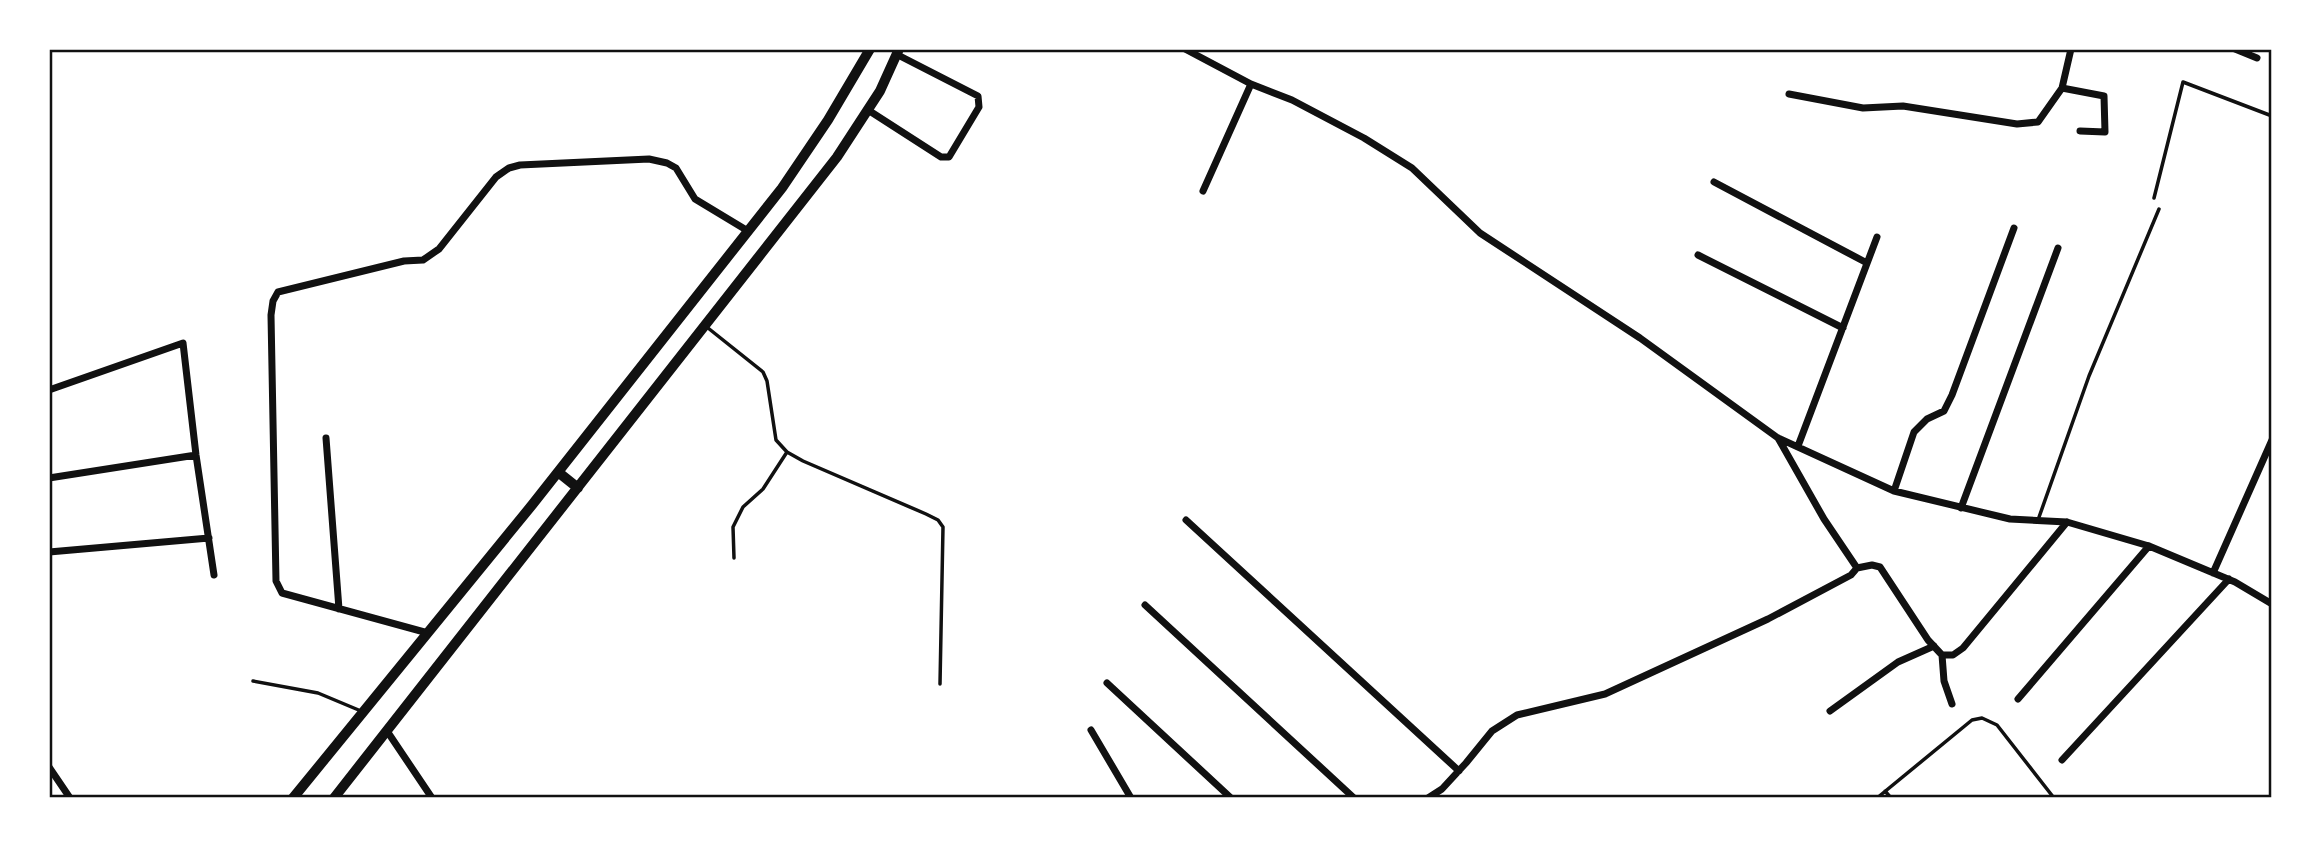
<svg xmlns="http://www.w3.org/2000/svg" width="2321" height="847" viewBox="0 0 2321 847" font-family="Barlow,sans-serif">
<rect width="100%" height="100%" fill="#fff"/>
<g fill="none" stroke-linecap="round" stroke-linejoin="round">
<path stroke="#111" stroke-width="3.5" d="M2154 198 2183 82 2272 116
M708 328 763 372 767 381 776 440 787 452 803 461 926 514 938 520 943 527 940 684
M2038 520 2089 376 2159 209
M734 558 733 527 743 507 763 489 787 452
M253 681 318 693 361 711
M1885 791 1891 798
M1877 798 1972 720 1982 718 1997 725 2054 798"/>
<path stroke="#111" stroke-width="7" d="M1185 49 1251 84 1292 100 1364 138 1412 168 1480 233 1640 338 1778 438 1894 491 2010 519 2067 522 2149 546 2235 582 2272 604
M2235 49 2257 58
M2062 88 2104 96 2105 132 2080 131
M1789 94 1863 108 1903 106 2017 124 2038 122 2062 88 2071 49
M868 110 941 157H949L979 107 978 96 896 54
M1714 182 1867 263
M1203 191 1251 84
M1698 255 1843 328
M49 390 183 343 196 455 214 575
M326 438 339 609
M1798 446 1877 237
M49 478 196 455
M1894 491 1914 432 1927 419 1944 411 1952 395 2014 228
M1961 508 2058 248
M1186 520 1459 771
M49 552 209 538
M1857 568 1872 565 1880 567 1928 640 1942 655H1953L1963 648 2067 522
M2213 573 2272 440
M1145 605 1354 798
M428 633 282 593 276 581 271 315 273 301 278 292 404 261 423 260 439 249 496 177 509 168 520 165 649 159 667 163 676 168 695 199 748 231
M1942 655 1944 681 1952 704
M1107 683 1231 798
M2018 699 2149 546
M1830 711 1898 662 1934 646
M1091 730 1131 798
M387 731 432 798
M2062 760 2229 579
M49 767 70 798
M1428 798 1442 789 1466 763 1492 731 1517 715 1605 694 1768 619 1851 575 1857 568 1824 519 1778 438"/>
<path stroke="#111" stroke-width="10" d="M558 472 578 488
M293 798 532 505 782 188 828 120 870 49
M334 798 837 157 880 91 899 49"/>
</g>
<rect width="2321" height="847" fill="none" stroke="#ffffff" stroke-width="102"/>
<rect x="51" y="51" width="2219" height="745" fill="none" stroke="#111" stroke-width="2.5"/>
</svg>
